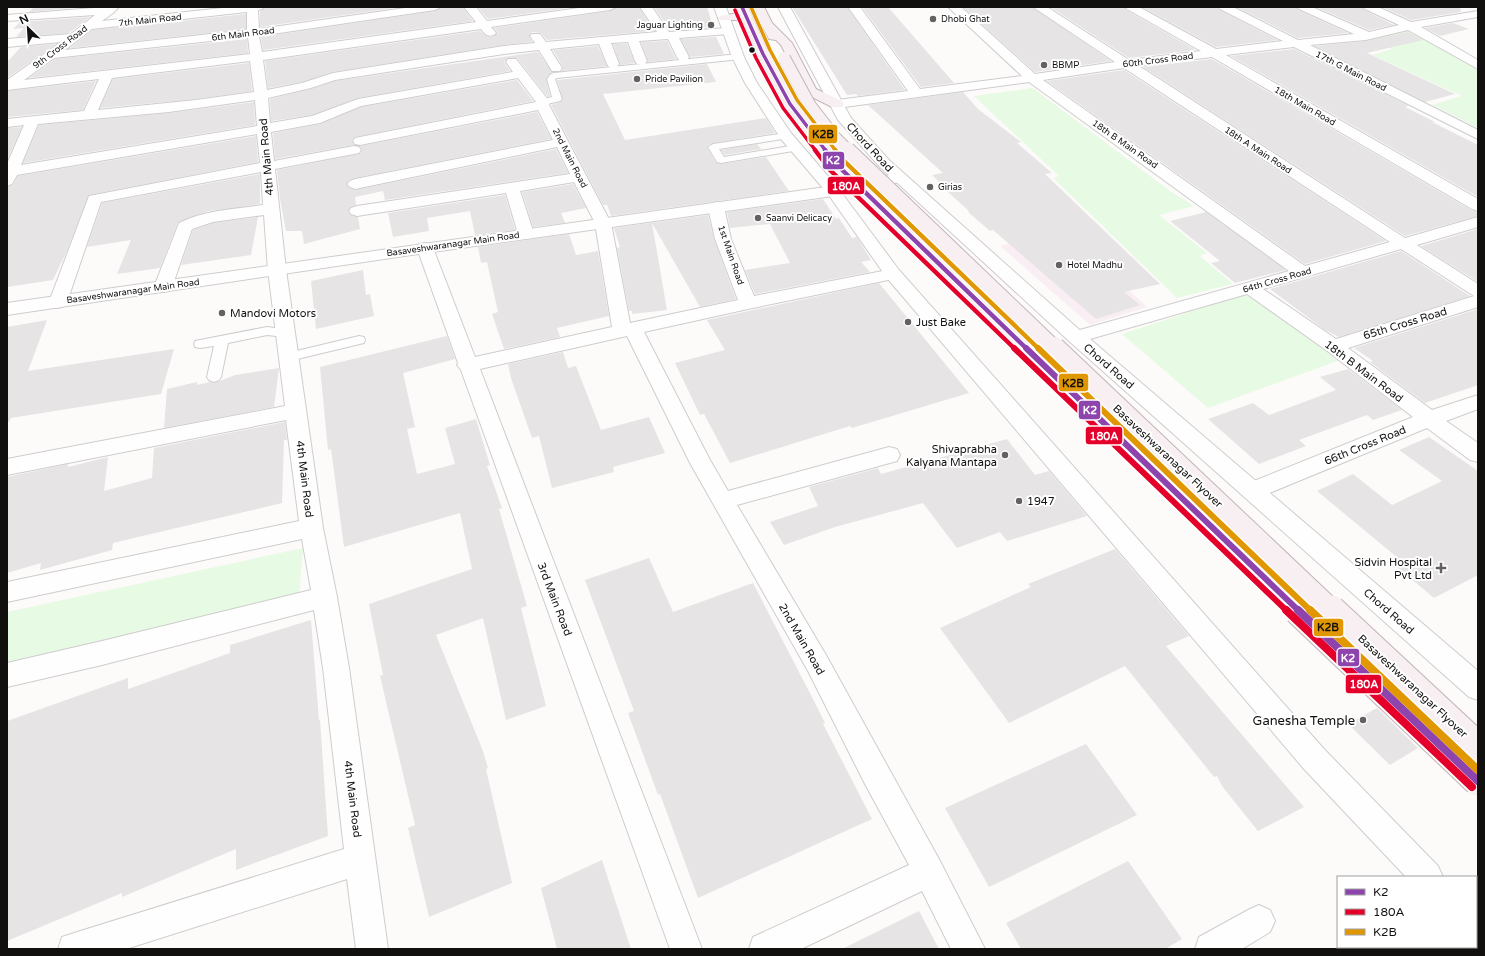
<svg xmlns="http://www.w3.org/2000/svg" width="1485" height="956" viewBox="0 0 1485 956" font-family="'Varela Round',sans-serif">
<rect width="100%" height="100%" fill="#fdfbfa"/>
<path fill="#f8eef3" d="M1064 229 1147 307 1090 325 1000 246Z"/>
<path fill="#e7fae3" d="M1410 29 1478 68V128L1432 105 1462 96 1372 55 1392 49 1367 39Z
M1033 88 1170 191 1194 206 1159 215 1207 253 1200 256 1233 284 1177 298 1053 178 1059 176 974 96Z
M1248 293 1340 360 1208 408 1122 334Z
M303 548 299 597 7 663V612Z"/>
<path fill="#e6e4e4" d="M34 7H87L29 12Z
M266 7H401L260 27V11Z
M442 7H463L473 21 263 50 261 37 435 11Z
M478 7H575L488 19Z
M617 7H639L654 31 547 40 541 33 532 32 529 36 532 42 504 45 333 72 302 82 268 88 265 61 480 31 486 36 492 37 498 33 494 28 610 11Z
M654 7H707L713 27 670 30Z
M792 7H847L905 90 858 96 856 94 847 95Z
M862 7H888L954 83 921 87Z
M963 7H1032L1111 61 1035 72Z
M1050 7H1124L1126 10 1196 50 1129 58Z
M1142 7H1216L1219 10 1278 40 1216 47Z
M1236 7H1296L1298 10 1348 33 1298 38Z
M1316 7H1362L1364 10 1394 25 1369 30Z
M1382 7H1460L1461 12 1411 20Z
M246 14V29L70 48 93 30Z
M90 17 69 33 16 37 24 28 13 29 20 22Z
M1453 23 1469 29 1440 36 1425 28Z
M1408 32 1423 40 1367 53 1455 94 1425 102 1315 46 1366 41Z
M716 37 724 54 690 57 681 39Z
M247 39 248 53 29 78 55 59Z
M667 41 676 59 648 62 641 42Z
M56 44 7 78V62L21 47Z
M613 44H627L635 63 620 65Z
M598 46 607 66 562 71 563 67 553 50Z
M1294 49 1409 106 1405 107 1435 122H1432L1478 145V197L1231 56Z
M538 52 552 72 546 79 550 96 548 97 517 58H508L504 62 510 71 358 98 312 115 271 121 270 99 311 89 335 81Z
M1212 59 1471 210 1478 212V216L1405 236 1143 67Z
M249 63 252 91 196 99 100 108 113 79Z
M707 64 716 82 603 94 625 140 766 118 775 133 713 143 707 146V148L716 163 721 164 766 157 789 191 611 216 607 205H603L551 105 560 102 563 100 557 80Z
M1124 70 1386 241 1305 264 1047 81Z
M517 80 533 101 355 137 352 140 354 145 275 159 273 133 320 124 361 107Z
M96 81 83 110 7 117V91Z
M963 92 978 109 1021 142 1017 143 1052 173 1045 174 1160 284 1124 292 1140 305 1096 319 993 230 990 231 968 212 969 211 948 192H950L932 175 943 173 868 105Z
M254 102 255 125 23 163 39 125 169 113Z
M537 112 551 139 355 178 349 180 346 184 349 188 355 190 556 149 568 173 385 200 383 191 355 197 356 205 350 207 348 212 351 215 358 217 360 229 304 244 302 231H286L280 199 277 170 359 154 362 151 360 146Z
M22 127 7 160V128Z
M256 136 258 162 89 195 67 251 53 280 7 287V187L13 185 18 176Z
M757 144 761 149 725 155 721 150Z
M260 174V204L209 211 178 222 160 268 117 274 131 240 87 247 102 203Z
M573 184 586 208 561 213 565 223 533 227 522 192Z
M505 195 515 230 475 235 470 211 427 218 429 231 393 237 388 213Z
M823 199 836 219 839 218 852 238 857 237 871 260 861 262 870 272 755 294 745 270 790 263 770 224 730 228 727 212Z
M1206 212 1286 270 1235 283 1211 263 1220 261 1170 221Z
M708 215 714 239 736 299 700 307 652 223 667 310 632 314V311H629L617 248 620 247 614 228Z
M258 217 251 255 181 265 193 230 213 223Z
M1478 229V282L1421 246Z
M569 234 576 255 598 251 609 316 557 328 560 337 504 349 492 314 498 312 487 262 481 263 478 247Z
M1401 251 1470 296 1339 337 1325 330 1270 289Z
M363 270 366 295 370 294 374 316 316 329 311 281Z
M879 283 969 393 852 428 850 426 730 463 704 414 700 415 675 363 725 350 707 320Z
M1478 309V385L1425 403 1370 362 1373 361 1354 348Z
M47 320 28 371 174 349 161 394 11 418 9 422H7V327Z
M447 336 455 359 403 373 415 427 407 429 417 474 455 464 445 428 476 419 490 465 487 466 502 508 499 509 527 606 521 608 546 706 506 720 483 618 436 635 483 751 488 768 486 769 512 883 429 917 408 828 415 825 380 676 383 675 369 604 472 569 460 513 344 547 331 449 328 450 320 367Z
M563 352 568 368 576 366 601 430 649 417 665 453 613 467 614 472 552 488 539 436 532 438 511 378 508 364Z
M279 368 274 407 164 428 167 389 197 382V385L210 382 215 383 235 375Z
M1348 369 1402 410 1373 420 1367 415 1299 440 1306 446 1259 464 1208 419 1253 403 1269 415 1336 390 1320 377Z
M285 422 287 440H284L282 503 113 543 112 550 40 570 41 563 7 573V477L68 464V467L108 457 104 491 152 478 154 448Z
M1429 437 1478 471V575L1434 598 1391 562 1398 558 1317 491 1353 474 1392 505 1442 481 1399 450Z
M1007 439 1035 475 1049 471 1087 516 1007 541 1000 532 957 548 923 503 835 527 784 545 770 522 818 506 809 487 878 468 881 474Z
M1115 549 1189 636 1166 646 1304 807 1258 831 1222 786 1217 776 1214 777 1125 666 1009 723 940 628 1031 587 1028 584Z
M649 558 673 612 753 583 815 703 825 723 823 724 872 819 698 898 660 794 658 795 628 713 634 711 585 580Z
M311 620 319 720H320L328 836 236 870V849L122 897V893L7 941V721L128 678V689L230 653V645Z
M1377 708 1418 748 1390 765 1348 724Z
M1086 744 1137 815 989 887 945 808Z
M602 860 631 949H557L541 888Z
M1128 861 1182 939 1165 949H1021L1006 923Z
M919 911 939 949H842Z"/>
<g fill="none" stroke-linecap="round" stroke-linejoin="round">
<defs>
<path id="service" d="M738 54 741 55 742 57 741 59 557 78 555 79 562 99 560 101 543 105 538 102 540 100 552 97 547 79 551 74 554 73Z
M786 133 789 134 791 136 789 138 719 149 724 157 796 145 799 146 801 148 799 150 721 163 717 162 708 147 713 144Z
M267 327 290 330 292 333 290 336 286 337 267 335 228 343 221 377 219 380 214 382 209 380 207 377 214 346 200 348 195 347 194 344 195 341Z
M359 336 364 337 365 340 364 343 289 361 284 360 282 357 284 354Z"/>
<path id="minor" d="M106 7H119L113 13 102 21 232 7H264L262 9 258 10 259 29 412 7H441L435 10 259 36 262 52 476 22 464 7H476L487 21 586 7H616L610 10 491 27 496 33 494 35C487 37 485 34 481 29L263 60 267 90 302 83 333 73 504 46 535 43 530 36 532 34H540L546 42 657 32 640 7H652L669 32 728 28 732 29 734 31 732 33 728 34 679 38 689 57 687 60H679L677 57 668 39 639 41 647 61 645 64H637L635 61 628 42 611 43 619 64 617 67H609L607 64 599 44 550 49 562 68 560 71H552L539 50 504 54 335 80 311 88 268 98 270 123 312 116 358 99 513 72 506 62 508 59H516L550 102 549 105 611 223 630 323 738 300 715 239 708 207 710 204 716 202 722 204 724 207 731 239 754 296 893 269 899 270 902 274 899 278 893 279 748 309 644 332 710 460 728 491 889 447 897 449 900 455 897 461 737 505 826 655 940 861 985 949H951L922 891 801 949H749L753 937 909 865 865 784 808 671 690 463 627 336 480 369 702 949H670L461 370 457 365 458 363 417 248 419 244 425 243 431 244 433 248 475 357 612 327 595 223 574 182 520 191 534 234 532 237 526 239 520 237 518 234 506 193 357 216 351 214 349 211 351 208 357 206 570 174 557 147 355 189 350 187 347 184 350 181 355 179 553 140 538 110 360 145 355 144 353 141 355 138 360 137 536 102 518 78 361 106 320 123 271 132 274 161 354 146 359 147 361 150 359 153 354 154 275 169 286 270 323 528 337 597 349 668 388 949H356L347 879 126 949H58L62 937 74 933 344 849 323 668 314 610 102 665 7 687V663L102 641 311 590 302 539 7 602V582L299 521 286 420 7 475V459L285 406 268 270 264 215 213 222 192 229 172 287 169 291 163 292 157 291 154 287 179 223C205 210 235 209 263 205L261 172 101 202 67 302 64 306 58 308 52 306 49 302 89 196 260 163 257 134 17 175 12 184 7 186V164L24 125 7 127V119L84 111 99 79 7 90V80L61 42 7 47V39L71 34 95 15 7 21V15ZM247 12V30L65 50 92 29ZM248 37 250 54 24 80 54 58ZM250 61 254 92 196 100 98 110 112 78ZM255 100 257 126 21 165 38 124 169 112Z
M848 7H860L920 89 1022 76 948 7H961L1035 74 1115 62 1033 7H1047L1129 60 1201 51 1127 9 1125 7H1139L1216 49 1283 41 1220 9 1218 7H1233L1298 40 1354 34 1299 9 1297 7H1312L1369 32 1399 25 1365 9 1363 7H1378L1411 22 1478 11V17L1421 27 1478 60V69L1408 30 1366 40 1310 45 1478 130V139L1294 47 1226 55 1478 199V211L1472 209 1212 57 1139 66 1405 238 1478 217V227L1417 245 1478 284V307L1348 348 1432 410 1478 395V409L1446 421 1478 443V462L1470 460 1427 428 1260 497 1252 500 1244 497 1241 491 1244 485 1413 417 1326 350 1247 294 1083 341 1076 343 1069 341 1067 337 1069 333 1289 271 1029 82 837 108 832 107 830 104 832 101 837 100 908 91ZM1124 68 1390 242 1305 266 1043 80ZM1401 249 1474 296 1336 339 1263 289Z
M1259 905 1270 910 1275 921 1270 932 1242 949H1195L1199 937 1248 910Z"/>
<path id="tertiary" d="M714 7H726L744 57 757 83 791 133 838 188 899 270 1324 749 1438 866 1443 877H1406L1304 769 887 278 828 194 781 139 745 83 732 57Z
M778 7H790L851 118 889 160 1083 333 1478 671V700L1469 697 1069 341 879 166 838 120Z
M1476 912 1478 913V946L1476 945Z"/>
<path id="secondary" d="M900 173 905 175 908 178 905 181 833 196 425 253 7 315V303L833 186Z"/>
<path id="primary" d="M736 7H748L769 54 767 57H759L757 54 742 20H720L718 18 720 16 739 13Z
M752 7H764L772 23 792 43 816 89 842 101 844 104 842 107H832L806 94 781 45 776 40 769 39Z"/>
</defs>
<use href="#service" stroke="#cecccc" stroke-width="2"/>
<use href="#minor" stroke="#cecccc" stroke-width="2"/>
<use href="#tertiary" stroke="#cecccc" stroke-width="2"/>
<use href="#secondary" stroke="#cecccc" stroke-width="2"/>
<use href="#primary" stroke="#c3b5b8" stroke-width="2"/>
<use href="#service" fill="#fffefe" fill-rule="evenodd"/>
<use href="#minor" fill="#fffefe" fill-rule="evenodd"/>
<use href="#tertiary" fill="#fffefe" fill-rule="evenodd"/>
<use href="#secondary" fill="#fffefe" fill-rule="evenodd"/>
<use href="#primary" fill="#f7eff1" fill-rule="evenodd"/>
<defs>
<path id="primary-bridge-far3" d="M763 54 790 104 826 151
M784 58 810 106 835 138 848 151"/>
<path id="primary-bridge-far2" d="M825 150 836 164 1027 349
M847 150 1055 349"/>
<path id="primary-bridge-far1" d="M1026 348 1299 611
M1054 348 1332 611"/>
<path id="primary-bridge" d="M1298 610 1478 781
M1331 610 1478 747"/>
</defs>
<use href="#primary-bridge-far3" stroke="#c3b5b8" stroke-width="14" stroke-linecap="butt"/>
<use href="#primary-bridge-far2" stroke="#c3b5b8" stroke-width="18" stroke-linecap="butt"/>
<use href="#primary-bridge-far1" stroke="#c3b5b8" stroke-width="24" stroke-linecap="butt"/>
<use href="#primary-bridge" stroke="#c3b5b8" stroke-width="31" stroke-linecap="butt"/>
<use href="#primary-bridge-far3" stroke="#f7eff1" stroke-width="12"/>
<use href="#primary-bridge-far2" stroke="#f7eff1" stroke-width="16"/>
<use href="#primary-bridge-far1" stroke="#f7eff1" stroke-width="22"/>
<use href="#primary-bridge" stroke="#f7eff1" stroke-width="29"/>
<defs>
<path id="bus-1-far3" d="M742 7 763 54 790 104 826 151"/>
<path id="bus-1-far2" d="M825 150 836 164 1027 349"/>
<path id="bus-1-far1" d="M1026 348 1299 611"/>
<path id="bus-1" d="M1298 610 1478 781"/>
<path id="bus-2-far3" d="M735 10 756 58 783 108 816 151"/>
<path id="bus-2-far2" d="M815 150 830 170 1015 349"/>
<path id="bus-2-far1" d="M1014 348 1287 611"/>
<path id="bus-2" d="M1286 610 1472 787"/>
<path id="bus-3-far3" d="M751 7 770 50 797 100 836 151"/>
<path id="bus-3-far2" d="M835 150 842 159 1039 349"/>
<path id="bus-3-far1" d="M1038 348 1311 611"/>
<path id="bus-3" d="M1310 610 1478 770"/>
</defs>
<use href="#bus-1-far3" stroke="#fff" stroke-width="5"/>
<use href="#bus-1-far2" stroke="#fff" stroke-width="7"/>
<use href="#bus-1-far1" stroke="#fff" stroke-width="9"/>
<use href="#bus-1" stroke="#fff" stroke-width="11"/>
<use href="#bus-2-far3" stroke="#fff" stroke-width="5"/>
<use href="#bus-2-far2" stroke="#fff" stroke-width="7"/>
<use href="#bus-2-far1" stroke="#fff" stroke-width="9"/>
<use href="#bus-2" stroke="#fff" stroke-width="11"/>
<use href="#bus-3-far3" stroke="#fff" stroke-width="5"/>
<use href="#bus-3-far2" stroke="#fff" stroke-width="7"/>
<use href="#bus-3-far1" stroke="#fff" stroke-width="9"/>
<use href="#bus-3" stroke="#fff" stroke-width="11"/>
<use href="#bus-1-far3" stroke="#8e44ad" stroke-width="3.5"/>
<use href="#bus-1-far2" stroke="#8e44ad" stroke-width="4.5"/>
<use href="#bus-1-far1" stroke="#8e44ad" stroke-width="6"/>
<use href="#bus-1" stroke="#8e44ad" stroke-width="8"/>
<use href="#bus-2-far3" stroke="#e4002b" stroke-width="3.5"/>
<use href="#bus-2-far2" stroke="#e4002b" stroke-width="4.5"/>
<use href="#bus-2-far1" stroke="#e4002b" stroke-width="6"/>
<use href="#bus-2" stroke="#e4002b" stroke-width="8"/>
<use href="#bus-3-far3" stroke="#e09702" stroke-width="3.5"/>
<use href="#bus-3-far2" stroke="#e09702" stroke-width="4.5"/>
<use href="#bus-3-far1" stroke="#e09702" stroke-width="6"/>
<use href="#bus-3" stroke="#e09702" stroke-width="8"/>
</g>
<g fill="#646261" stroke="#fff" stroke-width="1.5">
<circle cx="933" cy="19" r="4"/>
<circle cx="711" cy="25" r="4"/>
<circle cx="1044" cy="65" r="4"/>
<circle cx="637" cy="79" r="4"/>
<circle cx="930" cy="187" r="4"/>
<circle cx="758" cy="218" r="4"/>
<circle cx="1059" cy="265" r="4"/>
<circle cx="222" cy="313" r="4"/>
<circle cx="908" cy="322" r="4"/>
<circle cx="1005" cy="455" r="4"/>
<circle cx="1019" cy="501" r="4"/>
<path d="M1439 562h4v4h4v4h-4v4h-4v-4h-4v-4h4z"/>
<circle cx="1363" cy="720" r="4"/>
</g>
<circle fill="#11100f" stroke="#fff" stroke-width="1.5" cx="752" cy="50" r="3.5"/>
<g text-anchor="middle" stroke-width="4" stroke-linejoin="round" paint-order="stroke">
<g font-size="9" fill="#11100f" stroke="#fff" text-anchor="start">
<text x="941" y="22">Dhobi Ghat</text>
<text x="703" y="28" text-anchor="end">Jaguar Lighting</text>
<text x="1052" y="68">BBMP</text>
<text x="645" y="82">Pride Pavilion</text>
<text x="938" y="190">Girias</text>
<text x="766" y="221">Saanvi Delicacy</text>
<text x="1067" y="268">Hotel Madhu</text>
</g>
<g font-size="9" fill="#11100f" stroke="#fff">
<text transform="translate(150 20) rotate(-6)" y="3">7th Main Road</text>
<text transform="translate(243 34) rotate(-7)" y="3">6th Main Road</text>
<text transform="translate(60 47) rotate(-37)" y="3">9th Cross Road</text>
<text transform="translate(1158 60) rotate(-7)" y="3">60th Cross Road</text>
<text transform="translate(1351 71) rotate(27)" y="3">17th G Main Road</text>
<text transform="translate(1305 106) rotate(30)" y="3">18th Main Road</text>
<text transform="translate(1125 144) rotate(35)" y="3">18th B Main Road</text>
<text transform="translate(1258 150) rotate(33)" y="3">18th A Main Road</text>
<text transform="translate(570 158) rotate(63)" y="3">2nd Main Road</text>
<text transform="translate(453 244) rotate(-8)" y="3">Basaveshwaranagar Main Road</text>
<text transform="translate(731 255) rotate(71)" y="3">1st Main Road</text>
<text transform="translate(1277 280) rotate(-16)" y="3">64th Cross Road</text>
<text transform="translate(133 291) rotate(-8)" y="3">Basaveshwaranagar Main Road</text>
</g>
<g font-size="11" fill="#11100f" stroke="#fff">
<text transform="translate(870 147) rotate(47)" y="4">Chord Road</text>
<text transform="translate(266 157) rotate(-95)" y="4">4th Main Road</text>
<text transform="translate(1405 323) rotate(-17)" y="4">65th Cross Road</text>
<text transform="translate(1109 366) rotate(41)" y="4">Chord Road</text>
<text transform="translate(1364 371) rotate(37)" y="4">18th B Main Road</text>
<text transform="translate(1365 445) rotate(-22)" y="4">66th Cross Road</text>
<text transform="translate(1168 456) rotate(43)" y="4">Basaveshwaranagar Flyover</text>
<text transform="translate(305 479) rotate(83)" y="4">4th Main Road</text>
<text transform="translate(555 599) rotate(69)" y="4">3rd Main Road</text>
<text transform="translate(1389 611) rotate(41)" y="4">Chord Road</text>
<text transform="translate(802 639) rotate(60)" y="4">2nd Main Road</text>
<text transform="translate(1413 686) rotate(43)" y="4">Basaveshwaranagar Flyover</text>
<text transform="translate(353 799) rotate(83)" y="4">4th Main Road</text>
</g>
<g font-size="11" fill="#11100f" stroke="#fff" text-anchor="start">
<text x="230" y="317">Mandovi Motors</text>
<text x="916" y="326">Just Bake</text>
<text x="997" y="453" text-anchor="end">Shivaprabha<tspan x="997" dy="13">Kalyana Mantapa</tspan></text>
<text x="1027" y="505">1947</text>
<text x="1432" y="566" text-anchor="end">Sidvin Hospital<tspan x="1432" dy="13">Pvt Ltd</tspan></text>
</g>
<g font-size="13" fill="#11100f" stroke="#fff" text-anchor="end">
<text x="1355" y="725">Ganesha Temple</text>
</g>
</g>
<g stroke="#fff" stroke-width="1.5">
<rect x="808" y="124" width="30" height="20" rx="4" fill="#e09702"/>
<rect x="822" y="151" width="23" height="19" rx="4" fill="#8e44ad"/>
<rect x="827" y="176" width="38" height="19" rx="4" fill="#e4002b"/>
<rect x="1058" y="373" width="31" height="19" rx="4" fill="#e09702"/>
<rect x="1078" y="400" width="23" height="20" rx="4" fill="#8e44ad"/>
<rect x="1085" y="426" width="38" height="19" rx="4" fill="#e4002b"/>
<rect x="1313" y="618" width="31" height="19" rx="4" fill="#e09702"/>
<rect x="1337" y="648" width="23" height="19" rx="4" fill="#8e44ad"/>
<rect x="1345" y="674" width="37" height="20" rx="4" fill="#e4002b"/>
</g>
<g font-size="11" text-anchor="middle" font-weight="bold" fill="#fff">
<text x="833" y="164">K2</text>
<text x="846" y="190">180A</text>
<text x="1090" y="414">K2</text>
<text x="1104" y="440">180A</text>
<text x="1348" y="662">K2</text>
<text x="1364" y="688">180A</text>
</g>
<g font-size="11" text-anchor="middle" font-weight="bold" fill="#111">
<text x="823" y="138">K2B</text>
<text x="1073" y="387">K2B</text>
<text x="1328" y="631">K2B</text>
</g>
<rect width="1485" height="956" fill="none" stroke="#11100f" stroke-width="16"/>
<rect x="1337" y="876" width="140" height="72" fill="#ffffff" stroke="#a09f9f"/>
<rect x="1345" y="889" width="20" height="6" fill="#8e44ad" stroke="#a09f9f"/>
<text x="1373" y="896" font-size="12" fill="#11100f">K2</text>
<rect x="1345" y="909" width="20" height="6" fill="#e4002b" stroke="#a09f9f"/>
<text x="1373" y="916" font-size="12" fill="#11100f">180A</text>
<rect x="1345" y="929" width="20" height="6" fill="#e09702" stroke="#a09f9f"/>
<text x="1373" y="936" font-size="12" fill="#11100f">K2B</text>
<g transform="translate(28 28) rotate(335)" stroke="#ffffff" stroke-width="3" paint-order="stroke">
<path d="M0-3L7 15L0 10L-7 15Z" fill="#11100f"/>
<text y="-6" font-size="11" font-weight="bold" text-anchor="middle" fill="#11100f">N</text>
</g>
</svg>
